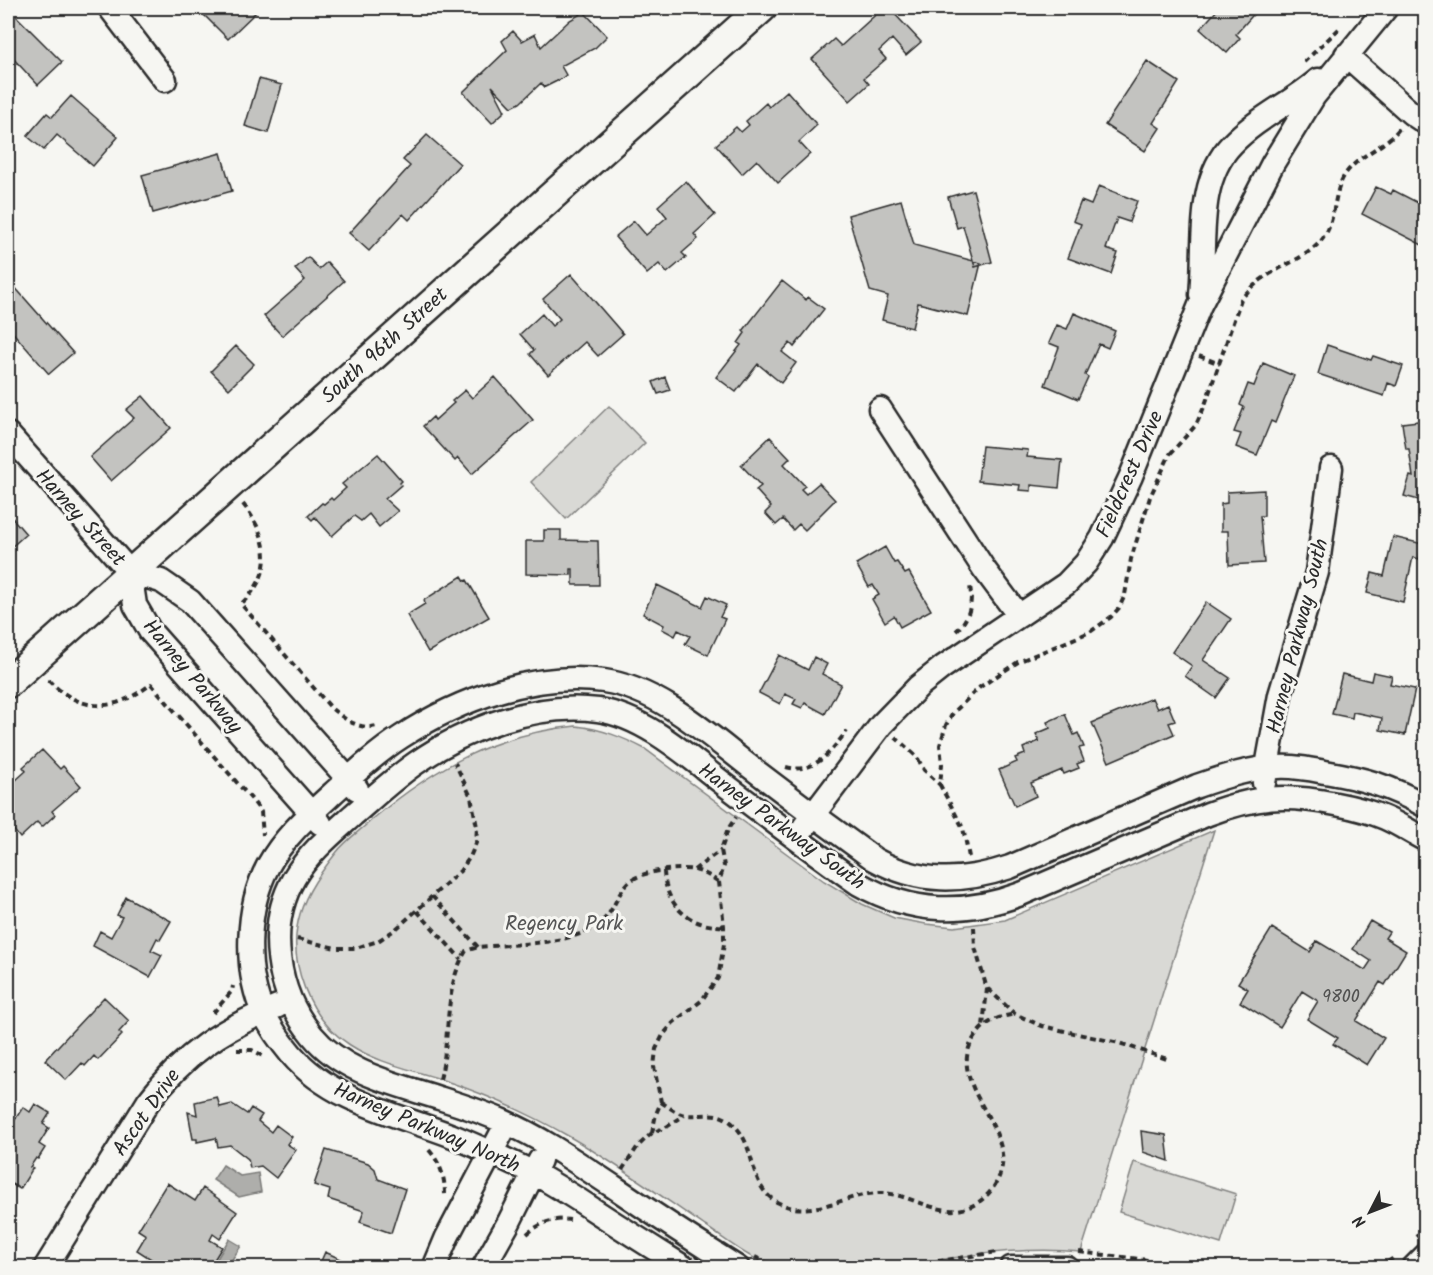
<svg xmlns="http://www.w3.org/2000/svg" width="1433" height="1275" viewBox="0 0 1433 1275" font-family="Kalam,sans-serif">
<rect width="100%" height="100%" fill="#f6f6f2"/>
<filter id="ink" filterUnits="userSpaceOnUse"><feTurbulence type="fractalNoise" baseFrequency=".0167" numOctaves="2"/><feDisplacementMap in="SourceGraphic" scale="12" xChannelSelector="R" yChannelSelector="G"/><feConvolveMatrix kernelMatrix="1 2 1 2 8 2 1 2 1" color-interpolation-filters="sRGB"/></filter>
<g filter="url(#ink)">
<path fill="#d9d9d5" stroke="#828280" stroke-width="1.5" d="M609 406 645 443 566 519 531 482Z
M576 726C602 729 622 737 645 749L824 881 862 904 894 918 926 924 954 927 1005 920 1214 830 1081 1252C1036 1247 990 1252 946 1259 929 1261 912 1266 895 1268 873 1269 851 1268 830 1268 814 1268 794 1270 778 1267 752 1262 727 1240 705 1226 661 1196 617 1164 570 1137 529 1113 485 1094 440 1079 410 1069 378 1063 350 1045 309 1019 286 961 300 914 307 891 321 872 336 853 346 840 361 830 374 818 435 767 495 734 576 726Z
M1134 1162 1236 1194 1221 1244 1119 1212Z"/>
<path fill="#aeaeab" stroke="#7a7a78" stroke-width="1.5" d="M223 1165 240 1176 258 1173 261 1192 239 1197 213 1180Z
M229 1239 241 1246 227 1267H212Z"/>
<path fill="#c3c3c0" stroke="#2b2b2b" stroke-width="1.5" d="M8 8 62 62 38 85 8 53Z
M197 8H252L256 12 228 39Z
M883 8H889L921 42 906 55 892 39 879 51 886 59 864 78 869 84 850 101 812 59 834 39 841 46Z
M1219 8H1259L1236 34 1240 38 1227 53 1200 29Z
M584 12 607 36 595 48 561 66 566 75 561 79 545 87 541 83 520 103 512 107 492 86 505 111 492 123 463 92 507 50 502 41 513 31 522 41 535 34 541 47 570 20Z
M1147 61 1179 82 1153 123 1160 128 1145 151 1105 125Z
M259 79 282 85 268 133 245 126Z
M787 91 817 125 799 142 810 154 778 183 757 160 742 174 716 145 736 127 741 132 749 125 746 121 766 103 769 107Z
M71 96 118 137 93 166 57 135 44 150 27 136 47 113 52 117Z
M427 135 460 164 409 220 403 214 369 251 349 233 410 166 403 160Z
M221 153 232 191 153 213 142 175Z
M686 181 715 215 694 234 698 239 682 253 686 257 667 273 659 264 647 274 615 237 634 221 646 235 667 217 658 206Z
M1099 186 1137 201 1129 222 1117 218 1106 249 1118 253 1111 274 1068 258 1081 224 1073 221 1081 201 1091 205Z
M1376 187 1391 194 1393 190 1424 206 1426 202V247L1362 214Z
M973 190 992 262 975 267 963 226 957 228 948 197Z
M901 200 914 245 981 263 968 316 918 303 912 328 882 320 888 296 870 291 848 215Z
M308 257 319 269 327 262 344 281 282 336 264 316 305 280 295 269Z
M571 274 623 334 598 356 585 342 548 375 530 354 534 350 520 334 542 314 552 326 560 319 543 299Z
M782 281 806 300 808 297 824 309 794 347 790 343 782 352 796 363 781 383 758 364 736 392 716 377 741 345 738 343 745 333 743 331Z
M12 284 73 353 49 374 8 327V287Z
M1074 313 1115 331 1108 348 1099 344 1085 375 1088 377 1078 399 1045 385 1059 347 1049 343 1057 325 1067 329Z
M1327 345 1371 360 1373 356 1403 366 1396 386 1388 383 1384 396 1318 374Z
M236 346 254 364 229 389 211 371Z
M1263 363 1294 376 1275 423 1271 421 1257 455 1236 447 1241 434 1234 432 1244 407 1240 405 1248 384 1254 386Z
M495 377 533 420 472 474 458 458 455 461 423 426 433 417 435 420 454 403 452 401 465 390 472 398Z
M665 377 670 390 658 394 653 382Z
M143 396 171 428 111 481 90 457 134 418 126 410Z
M1426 420V502L1404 496 1410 476 1413 477 1409 449H1406L1402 423Z
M770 437 790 458 784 464 805 486 801 489 806 494 819 483 835 500 805 530 799 524 793 530 783 519 776 525 765 513 771 507 756 490 761 486 741 465Z
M982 446 1028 450 1027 457 1062 460 1059 488 1031 485V491L1019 490 1020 485 978 481Z
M378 454 402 481 400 483 401 485 385 499 398 511 379 527 369 514 361 521 354 516 332 536 315 517 312 520 308 516 322 503 324 504 331 498 333 500 346 488 342 484Z
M1264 490V516H1260L1264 563 1229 565 1228 531H1221V504L1227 503V492Z
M8 513 26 534 8 550Z
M544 530H561V540L598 541 599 585H573V569H571V575L526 574V541H544Z
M1393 537 1423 544 1419 559 1413 557 1403 602 1367 593 1372 573 1384 576Z
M885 547 894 563 897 562 905 574 909 572 931 610 900 627 894 616 885 622 872 599 879 595 873 585 869 587 856 564Z
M462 576 465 581 467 580 489 617 428 652 407 615 425 604 424 600Z
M657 585 702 607 707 596 726 605 720 617 725 619 708 655 685 644 690 636 678 630 675 636 662 629 664 625 643 614Z
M1206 602 1231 619 1203 660 1230 678 1216 698 1185 676 1192 666 1172 652Z
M779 655 808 670 814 657 827 664 822 674 841 684 825 714 805 703 802 708 793 704 796 699 785 694 780 704 759 693Z
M1373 672 1392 676 1390 684 1415 689 1405 735 1380 730 1382 718 1353 712 1352 718 1332 714 1342 674 1371 681Z
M1152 698 1157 709 1168 704 1175 721 1169 723 1174 734 1109 762 1092 723Z
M1065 714 1074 735 1078 733 1084 747 1079 748 1084 761 1077 764 1079 768 1064 774 1062 770 1031 783 1036 796 1015 806 999 770 1017 762 1015 758 1025 754 1023 748 1039 741 1036 734 1050 728 1047 722Z
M42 750 60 769 63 766 81 786 52 811 55 815 42 827 37 822 20 838 8 823V780L12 776 16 780 26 771 23 767Z
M126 897 171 921 160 940 157 938 151 950 162 955 150 977 93 946 100 931 111 937 122 917 117 915Z
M1370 921 1389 932 1385 938 1406 951 1385 985 1380 982 1356 1021 1384 1038 1367 1065 1333 1044 1338 1038 1307 1019 1318 1001 1302 991 1280 1027 1240 1002 1248 989 1238 983 1272 928 1310 952 1317 941 1365 970 1371 961 1353 949Z
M104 997 129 1021 119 1032 122 1035 98 1060 94 1056 85 1066 82 1063 66 1080 45 1060Z
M217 1097 220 1107 232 1104 247 1114 251 1108 262 1115 258 1121 271 1132 276 1125 292 1137 287 1144 296 1150 276 1178 261 1166 250 1168 248 1159 230 1145 218 1147 216 1138 197 1142V1139H193L188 1112 197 1115 195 1102Z
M35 1104 50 1113 43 1124 49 1128 39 1144 45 1148 38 1159 36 1158 30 1167 33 1168 20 1189 8 1182V1124L11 1126 23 1107 30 1112Z
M1141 1131 1166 1135 1169 1161 1143 1152Z
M326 1150 368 1163 375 1169 378 1179 405 1189 391 1233 360 1222 364 1211 328 1199 330 1190 314 1185Z
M167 1183 195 1201 203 1188 237 1212 220 1239 213 1234 210 1240 222 1247 209 1268H165L137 1250 146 1235 138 1230Z
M325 1252 352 1264 351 1268H318Z"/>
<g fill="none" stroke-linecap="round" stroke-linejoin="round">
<defs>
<path id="minor" d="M110 8 165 80
M1346 55 1411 113 1426 123
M1201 295C1206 246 1195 182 1232 144 1257 118 1291 103 1318 80
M880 409 984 569 1019 616
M8 434 130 572
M130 572 161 581 190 601 357 789
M130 572 135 605 150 631 320 823
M1264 783 1280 695 1317 572 1331 468
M804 827 881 725 919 686 943 667 1066 584 1086 563 1102 538 1131 476 1200 305 1273 163 1314 96 1386 8
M45 1268 148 1102C185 1053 222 1029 278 1006
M434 1268 447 1237 507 1123
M483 1268 509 1222 540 1160
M685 1268C655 1249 626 1231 597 1212 576 1198 554 1184 532 1172 505 1159 477 1146 450 1135 395 1114 331 1101 291 1054 281 1042 271 1028 264 1014 244 972 246 907 268 866 284 837 308 816 332 794 354 774 376 753 401 737 459 699 535 671 604 681 661 689 713 739 757 772 796 802 835 831 874 859 919 884 962 883 1010 867L1197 786C1223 777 1250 768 1278 767 1294 766 1309 769 1325 772 1366 779 1389 786 1426 806
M738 1268C696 1242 655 1215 614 1187 579 1164 544 1139 505 1122 485 1113 464 1106 442 1099 397 1084 344 1074 312 1035 277 993 266 927 294 878 309 853 332 834 353 815 374 797 393 779 416 763 466 728 536 702 598 710 644 716 689 757 724 784 769 818 813 852 859 884 912 914 964 915 1021 894L1208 814C1256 796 1286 794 1336 804 1352 807 1369 811 1385 818 1399 824 1412 833 1426 840
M1011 1268H1067
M1413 1268 1426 1255"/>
<path id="tertiary" d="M8 683 762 8"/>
</defs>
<use href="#minor" stroke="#2b2b2b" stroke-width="27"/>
<use href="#tertiary" stroke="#2b2b2b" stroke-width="33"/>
<path stroke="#2b2b2b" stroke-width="4" stroke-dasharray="6 4.5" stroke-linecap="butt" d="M1304 62 1342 26
M1199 356 1220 364
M243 504C270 539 275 573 241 604L332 709C346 720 359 730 377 726
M956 631C969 619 973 604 970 586
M48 680C82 714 115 712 151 684L253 801 261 812 263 835
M895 737 917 757 924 770 940 785
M786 767C814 775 831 751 847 731
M969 857 963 828 940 785 942 764 940 745 946 725 953 713 980 687 1018 662 1090 632 1111 617 1119 608 1125 595 1131 559 1150 497 1170 454 1196 425 1205 405 1241 299C1248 291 1256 283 1265 277 1283 265 1305 258 1320 242 1338 222 1331 194 1346 173 1360 154 1385 147 1399 129
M694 870 721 850
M664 871C665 906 691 928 724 926
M432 896 478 947
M417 911 461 959
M974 927 975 947 987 989 983 1026
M297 939 336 948H356L378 941 396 929 460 871 470 857 476 843 477 827 471 797 455 763
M988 989 1015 1014 1042 1026 1119 1043 1170 1060
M213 1013 232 991 233 986
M237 1050H252L266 1057
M440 1079C451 1038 443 988 466 951L478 947C512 944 557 945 587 931 615 918 612 900 628 883 639 871 679 867 695 870 704 872 711 877 719 882
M661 1102C669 1107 676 1113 685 1115 706 1117 718 1108 736 1127 757 1150 748 1188 779 1203 811 1220 847 1193 881 1193 910 1193 940 1219 969 1207 984 1202 997 1186 1001 1171 1013 1123 942 1081 976 1035 987 1021 998 1017 1015 1014
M652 1133 656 1114 661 1102 654 1067 656 1049 663 1035 673 1023 701 1001 718 978 724 944V926L719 882 724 866 721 850 728 829 736 817
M429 1150C441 1164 445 1178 445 1195
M622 1170 638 1146 652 1133 668 1126 685 1115
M527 1234C540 1223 553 1218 570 1220
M1416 1237 1426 1227
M1079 1252 1148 1260 1185 1268
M755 1257 779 1268
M896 1268 997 1252
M1379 1268 1395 1257"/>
<use href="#minor" stroke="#f6f6f2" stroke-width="22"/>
<use href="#tertiary" stroke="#f6f6f2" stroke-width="28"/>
</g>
</g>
<g text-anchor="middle" stroke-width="6" stroke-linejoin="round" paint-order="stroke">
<g font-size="18" fill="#515150">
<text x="1341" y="1002">9800</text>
</g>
<g font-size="21" fill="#2b2b2b" stroke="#f6f6f2">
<text transform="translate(384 345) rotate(-42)" y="7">South 96th Street</text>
<text transform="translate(1129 474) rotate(-66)" y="7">Fieldcrest Drive</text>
<text transform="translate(81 517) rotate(48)" y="7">Harney Street</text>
<text transform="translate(1297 636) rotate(-76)" y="7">Harney Parkway South</text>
<text transform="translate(193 676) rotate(50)" y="7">Harney Parkway</text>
<text transform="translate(782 826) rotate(36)" y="7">Harney Parkway South</text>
<text transform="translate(146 1112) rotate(-55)" y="7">Ascot Drive</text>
<text transform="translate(427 1127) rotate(23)" y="7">Harney Parkway North</text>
</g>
<g font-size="21" fill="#565656" stroke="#f6f6f2">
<text x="564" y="930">Regency Park</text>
</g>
</g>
<rect width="1433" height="1275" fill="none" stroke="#f6f6f2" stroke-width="30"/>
<rect x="15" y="15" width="1403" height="1245" fill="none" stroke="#2b2b2b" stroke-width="2" filter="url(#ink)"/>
<g transform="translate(1370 1212) rotate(228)" stroke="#f6f6f2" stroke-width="4.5" paint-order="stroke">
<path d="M0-4.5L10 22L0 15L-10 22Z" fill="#2b2b2b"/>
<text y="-9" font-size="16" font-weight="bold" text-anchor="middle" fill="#2b2b2b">N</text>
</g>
</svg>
